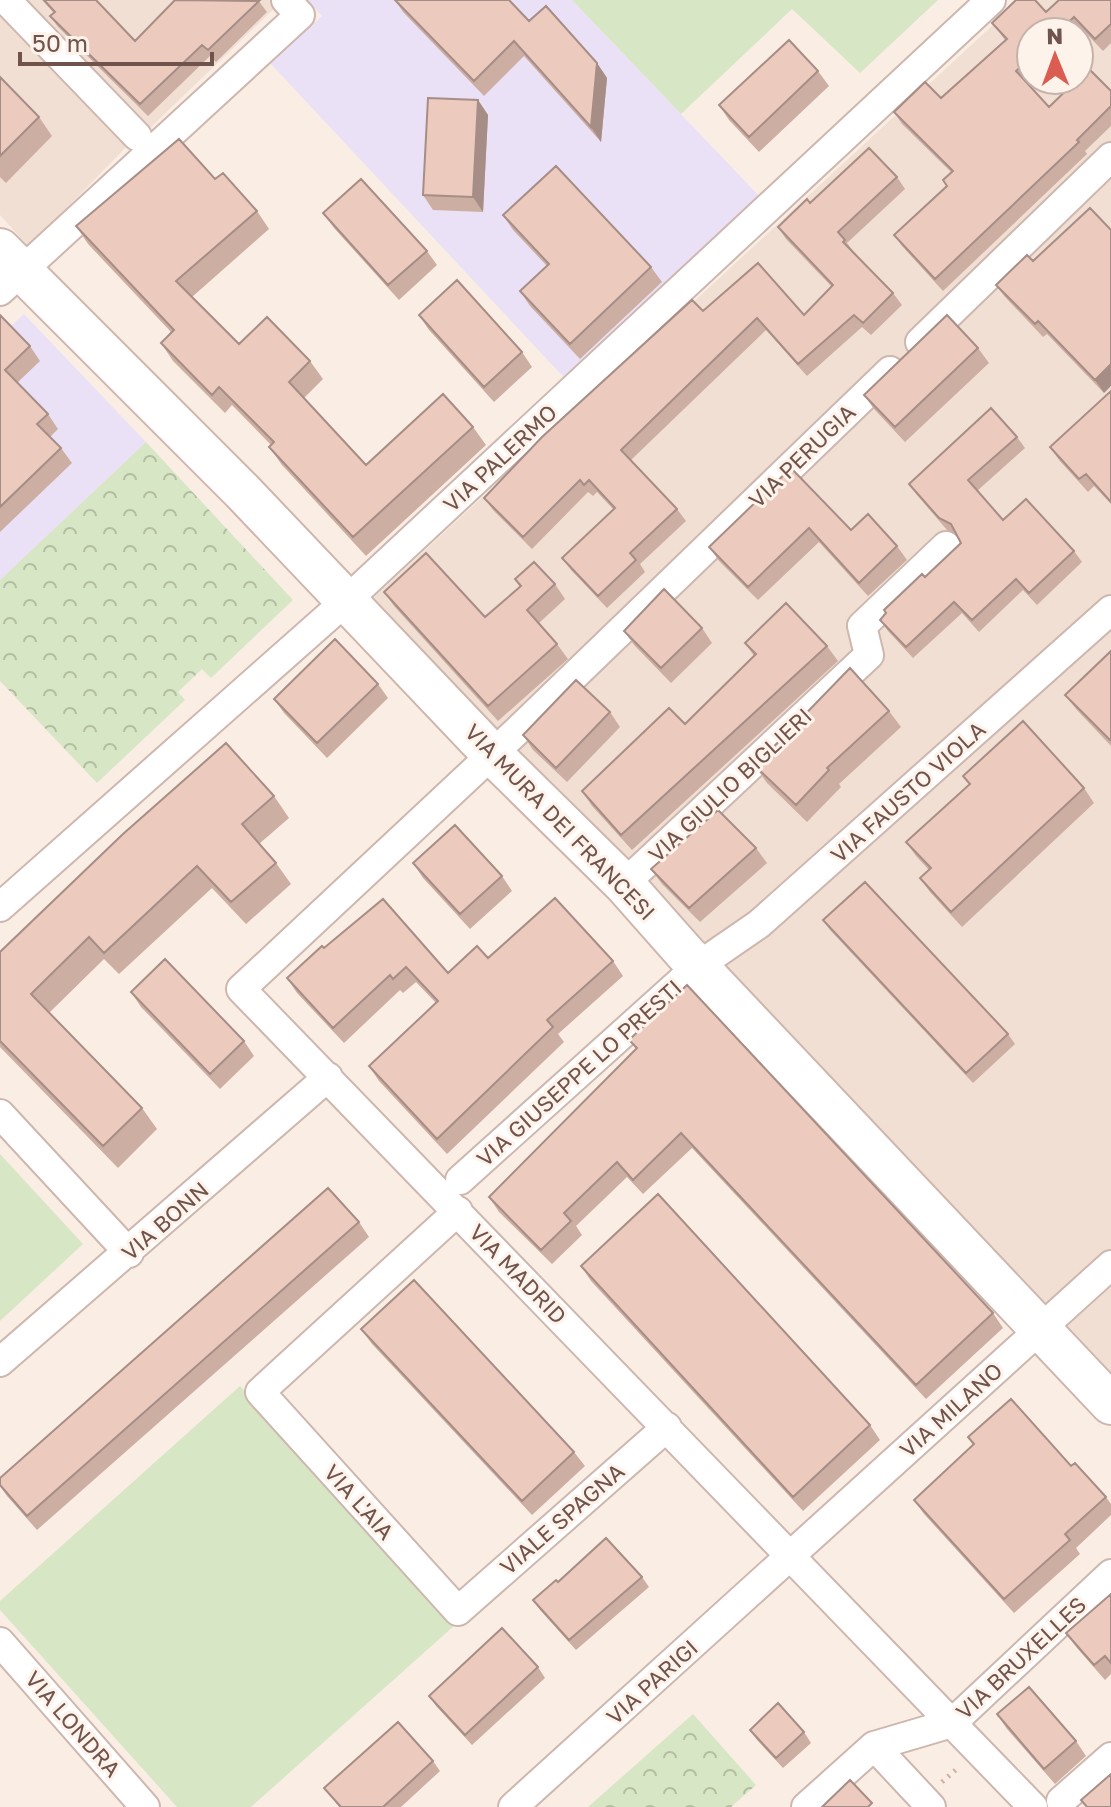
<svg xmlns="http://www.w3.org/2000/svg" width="1111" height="1807" viewBox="0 0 1111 1807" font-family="'Golos Text',sans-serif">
<defs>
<pattern id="park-crowns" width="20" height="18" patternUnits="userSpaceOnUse" patternTransform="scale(2)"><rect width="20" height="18" fill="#d7e6c4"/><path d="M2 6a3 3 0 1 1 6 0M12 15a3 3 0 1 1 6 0" fill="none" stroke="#b3bda1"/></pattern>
</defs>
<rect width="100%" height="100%" fill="#faeee4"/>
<path fill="#f1dfd3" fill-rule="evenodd" d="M26 0H283L149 129Z
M1020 0H1111V1380L370 601ZM1031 32H1079V80H1031Z
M0 10 130 143 29 247 0 215Z"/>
<path fill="#ebe1f6" d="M307 0H572L765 202H753L570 384 270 63 322 16Z
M24 314 146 442 0 580V323L9 328Z"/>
<path fill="#d7e6c4" d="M572 0H938L860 73 792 9 681 114Z
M0 1154 83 1244 0 1321Z
M240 1386 455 1625 251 1807H177L0 1610V1601Z"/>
<path fill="url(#park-crowns)" d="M146 442 293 600 211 678 202 669 178 692 185 700 97 783 0 681V580Z
M693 1714 756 1785 731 1807H588Z"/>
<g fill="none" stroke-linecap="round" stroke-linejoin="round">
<defs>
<path id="street" d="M6 0 137 136
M0 291 300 15 286 0
M920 342 1111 157
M890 371 517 731 241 989 1033 1807
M624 884 869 655 862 626 946 546
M0 907 347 600 991 0
M0 1114 129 1253
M460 1180 698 966 759 924 1111 610
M458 1211 260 1392 458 1611 667 1427
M0 1362 328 1077
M0 1642 145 1807
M874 1746 931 1807
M1061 1801 1111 1757
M513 1807 1111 1265
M806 1807 874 1746 952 1723 1111 1574"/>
<path id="secondary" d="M0 249 242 491 492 754 624 884 685 953 1111 1404"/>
</defs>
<use href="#street" stroke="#cdb7ae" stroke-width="32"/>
<use href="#secondary" stroke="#cfb6ac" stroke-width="44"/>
<path stroke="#d2ada1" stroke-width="5" stroke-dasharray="2 6" stroke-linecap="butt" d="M942 1782 959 1767"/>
<use href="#street" stroke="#fff" stroke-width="28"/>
<use href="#secondary" stroke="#fff" stroke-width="40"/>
</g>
<path fill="#ccaea3" d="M42 0H96L135 41 174 1 173 0H258L267 12 216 62 210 56 148 116 58 27 50 16 54 13Z
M395 0 529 21 597 63 607 78 601 142 524 56 484 96 403 12Z
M1111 0V43L1103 51 1082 29 1079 32H1031V76L1025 81 1049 107 1111 91V126L1085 151 1087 154 943 291 902 246 894 235 947 186 943 180 951 172 902 124 894 112 941 98 1005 40 992 23Z
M818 71 829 86 759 152 729 120 719 105Z
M0 77 39 117 52 136 6 183 0 177Z
M478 100 488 115 483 212 433 210 423 195Z
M897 177 905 189 847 243 854 252 893 293 902 305 871 335 862 327 807 376 766 330 631 460 677 509 686 521 640 564 645 572 607 608 571 570 562 558 614 510 597 492 593 496 588 492 532 549 493 510 484 498 703 311 804 315 832 287 786 239 778 227 810 203Z
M215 179 257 211 269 229 192 297 239 344 310 361 323 379 304 398 366 465 473 427 486 445 366 556 282 465 269 447 271 445 232 405 225 413 173 361 161 343 171 332 88 244 76 226Z
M323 213 427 251 437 265 399 300 334 228Z
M503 215 651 267 662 282 580 359 530 306 520 291 547 266 513 230Z
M1027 255 1104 393 1047 334 1043 337 1005 297 996 285Z
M0 315 30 346 40 361 17 383 48 414 58 429 50 437 61 448 72 463 0 532Z
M419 315 522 352 532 367 494 402 429 330Z
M978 348 989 363 905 442 874 409 864 395Z
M1111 391V504L1094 486 1088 492 1059 460 1050 447Z
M1017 437 1025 448 977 491 1003 520 1074 551 1082 562 1037 605 1023 590 979 632 962 613 913 658 888 631 880 620 961 543 956 534 947 530 917 495 909 484Z
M791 468 851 530 897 546 907 560 868 596 819 542 758 600 719 561 709 547Z
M515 579 555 584 565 599 539 623 557 644 568 659 498 721 394 606 384 592 485 617 520 587Z
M702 628 712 643 671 683 634 645 624 631Z
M745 643 827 646 838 661 632 850 592 806 582 791 685 724 754 656Z
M1111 651V746L1076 709 1065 695Z
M378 684 388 698 327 758 284 713 274 699Z
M889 711 901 727 839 784 841 787 807 822 767 783 755 766Z
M610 712 620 727 567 782 533 750 523 735Z
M963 776 1084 788 1094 803 962 927 930 892 920 878 929 870 916 856 906 842 969 784Z
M274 796 289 818 259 844 276 863 291 884 246 924 212 888 119 974 104 959 49 1013 142 1108 157 1129 118 1168 0 1047V952Z
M756 848 767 863 700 922 662 884 651 869Z
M413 863 502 876 512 891 470 929 423 878Z
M823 920 1008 1034 1015 1044 973 1083 830 930Z
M324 948 448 973 488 958 613 961 623 976 558 1034 564 1042 447 1154 379 1081 369 1066 436 1003 416 982 403 993 400 990 344 1043 297 993 287 978Z
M131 992 244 1041 254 1056 220 1089 141 1007Z
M629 1040 993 1313 1003 1328 926 1399 692 1148 643 1194 627 1177 576 1226 582 1235 552 1264 499 1212 489 1197 636 1049Z
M359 1222 369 1237 37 1530 7 1496 0 1486V1478Z
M581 1266 870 1425 880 1440 803 1511 591 1281Z
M361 1329 574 1452 585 1466 532 1515 372 1344Z
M968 1437 1071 1466 1106 1497 1111 1504V1515L1076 1548 1080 1554 1014 1613 924 1514 914 1500 973 1445Z
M642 1577 649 1587 576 1650 540 1610 533 1600 558 1582Z
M1111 1594V1674L1105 1680 1077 1648 1066 1633Z
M538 1667 545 1678 472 1745 436 1706 429 1696Z
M997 1714 1076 1741 1086 1756 1055 1784 1007 1729Z
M750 1730 804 1732 811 1743 783 1768 757 1740Z
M433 1761 440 1771 401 1807H339L324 1788Z"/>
<path fill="#a68d85" d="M597 63 607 78 601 142 591 127Z
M478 100 488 115 483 212 473 197Z
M1111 364V386L1104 393 1095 380Z"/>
<path fill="#edcabe" stroke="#a68d85" stroke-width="2" d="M44 0H96L135 41 175 0 259 1 208 50 202 45 140 104 50 16 55 12Z
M395 0H509L529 21 546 6 597 63 591 127 514 41 474 81Z
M1016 0H1035L1046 12 1059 0H1111V24L1095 39 1074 17 1058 32H1031V57L1016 71 1049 107 1077 80H1079V78L1089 69 1111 91V106L1077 140 1079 142 935 279 894 235 947 186 943 180 953 171 894 112 925 82 941 98 1007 39 992 23Z
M789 40 818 71 749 137 719 105Z
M0 77 39 117 0 156Z
M428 98 478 100 473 197 423 195Z
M179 139 215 179 223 173 257 211 176 281 239 344 267 317 310 361 289 382 366 465 443 394 473 427 353 537 269 447 274 442 219 387 212 395 161 343 174 330 76 226Z
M869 148 897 177 838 232 845 240 843 242 893 293 863 323 854 315 798 364 757 318 621 450 677 509 630 553 636 560 598 596 562 558 615 508 589 480 584 485 580 480 523 537 484 498 542 437 692 300 703 311 758 263 804 315 833 285 778 227 807 199 810 203Z
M556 166 651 267 570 344 520 291 549 264 503 215Z
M361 179 427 251 388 285 323 213Z
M1090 208 1111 230V364L1095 380 1038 321 1035 324 996 285 1027 255 1033 261Z
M457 280 522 352 484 387 419 315Z
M0 315 30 346 5 370 48 414 37 424 61 448 0 507Z
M947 315 978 348 895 427 864 395Z
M1111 391V502L1086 474 1079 479 1050 447Z
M991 408 1017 437 968 480 1003 520 1026 499 1074 551 1029 593 1016 579 972 620 954 602 906 647 880 620 886 613 884 610 922 574 925 577 961 543 951 524 939 518 909 484Z
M791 468 851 530 868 514 897 546 859 583 809 528 748 587 709 547Z
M426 553 485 617 521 586 515 579 534 562 555 584 527 610 557 644 488 706 384 592Z
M664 589 702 628 661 668 624 631Z
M786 603 827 646 621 835 582 791 669 708 685 724 756 654 745 643Z
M335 639 378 684 317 743 274 699Z
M1111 651V740H1110L1065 695Z
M850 668 889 711 827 768 829 770 796 805 755 766Z
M576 680 610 712 556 768 523 735Z
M1023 721 1084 788 951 912 920 878 931 868 906 842 970 784 963 776Z
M226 743 274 796 242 824 276 863 231 902 197 866 104 953 89 937 31 994 142 1108 103 1146 0 1041V952L123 834Z
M718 810 756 848 689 908 651 869Z
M455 825 502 876 460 914 413 863Z
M865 882 1008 1034 966 1073 823 920Z
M555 898 613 961 547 1020 553 1027 437 1139 369 1066 438 1001 406 967 393 979 390 975 333 1028 287 978 322 946 324 948 383 899 448 973 477 946 488 958Z
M165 959 244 1041 210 1074 131 992Z
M687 985 993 1313 916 1385 681 1133 633 1180 617 1162 564 1213 571 1221 541 1250 489 1197 637 1048 629 1040Z
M328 1188 359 1222 27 1516 0 1485V1478Z
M658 1194 870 1425 793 1497 581 1266Z
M414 1280 574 1452 522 1501 361 1329Z
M1011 1399 1071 1466 1075 1463 1106 1497 1065 1534 1070 1540 1004 1599 914 1500 974 1444 968 1437Z
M606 1538 642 1577 569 1640 533 1600 556 1580 558 1582Z
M1111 1594V1663L1105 1656 1094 1665 1066 1633Z
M502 1628 538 1667 465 1735 429 1696Z
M1029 1687 1076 1741 1044 1769 997 1714Z
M778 1703 804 1732 776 1758 750 1730Z
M398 1722 433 1761 383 1807H341L324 1788Z
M1111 1774V1807H1087L1081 1800Z
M850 1780 872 1803 868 1807H822Z"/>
<g text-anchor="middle" stroke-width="6" stroke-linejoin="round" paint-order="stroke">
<g font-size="22" fill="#70534c" stroke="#fdf3ea">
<text transform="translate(802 456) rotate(-44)" y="8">VIA PERUGIA</text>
<text transform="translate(500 458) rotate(-43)" y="8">VIA PALERMO</text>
<text transform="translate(730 785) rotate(-43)" y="8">VIA GIULIO BIGLIERI</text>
<text transform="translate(908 792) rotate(-42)" y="8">VIA FAUSTO VIOLA</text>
<text transform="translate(560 822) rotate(46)" y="8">VIA MURA DEI FRANCESI</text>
<text transform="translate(579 1073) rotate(-42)" y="8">VIA GIUSEPPE LO PRESTI</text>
<text transform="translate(165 1221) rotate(-41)" y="8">VIA BONN</text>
<text transform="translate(518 1274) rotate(46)" y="8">VIA MADRID</text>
<text transform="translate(951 1410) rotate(-42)" y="8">VIA MILANO</text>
<text transform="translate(359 1502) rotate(48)" y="8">VIA L'AIA</text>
<text transform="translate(562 1519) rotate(-41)" y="8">VIALE SPAGNA</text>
<text transform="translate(1021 1658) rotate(-43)" y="8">VIA BRUXELLES</text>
<text transform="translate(652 1682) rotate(-42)" y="8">VIA PARIGI</text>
<text transform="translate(73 1724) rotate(49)" y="8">VIA LONDRA</text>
</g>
</g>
<g transform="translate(1055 56) rotate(359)"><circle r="38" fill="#fdf3ea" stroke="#c5b3ab" stroke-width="2"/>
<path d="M0-6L14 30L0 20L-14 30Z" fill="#db5d52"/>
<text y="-12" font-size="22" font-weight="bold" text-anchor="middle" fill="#70534c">N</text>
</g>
<path d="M20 52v12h192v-12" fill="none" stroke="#70534c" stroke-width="4"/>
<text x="32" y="52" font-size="24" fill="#70534c" stroke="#fdf3ea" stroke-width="6" paint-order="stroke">50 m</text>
</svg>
